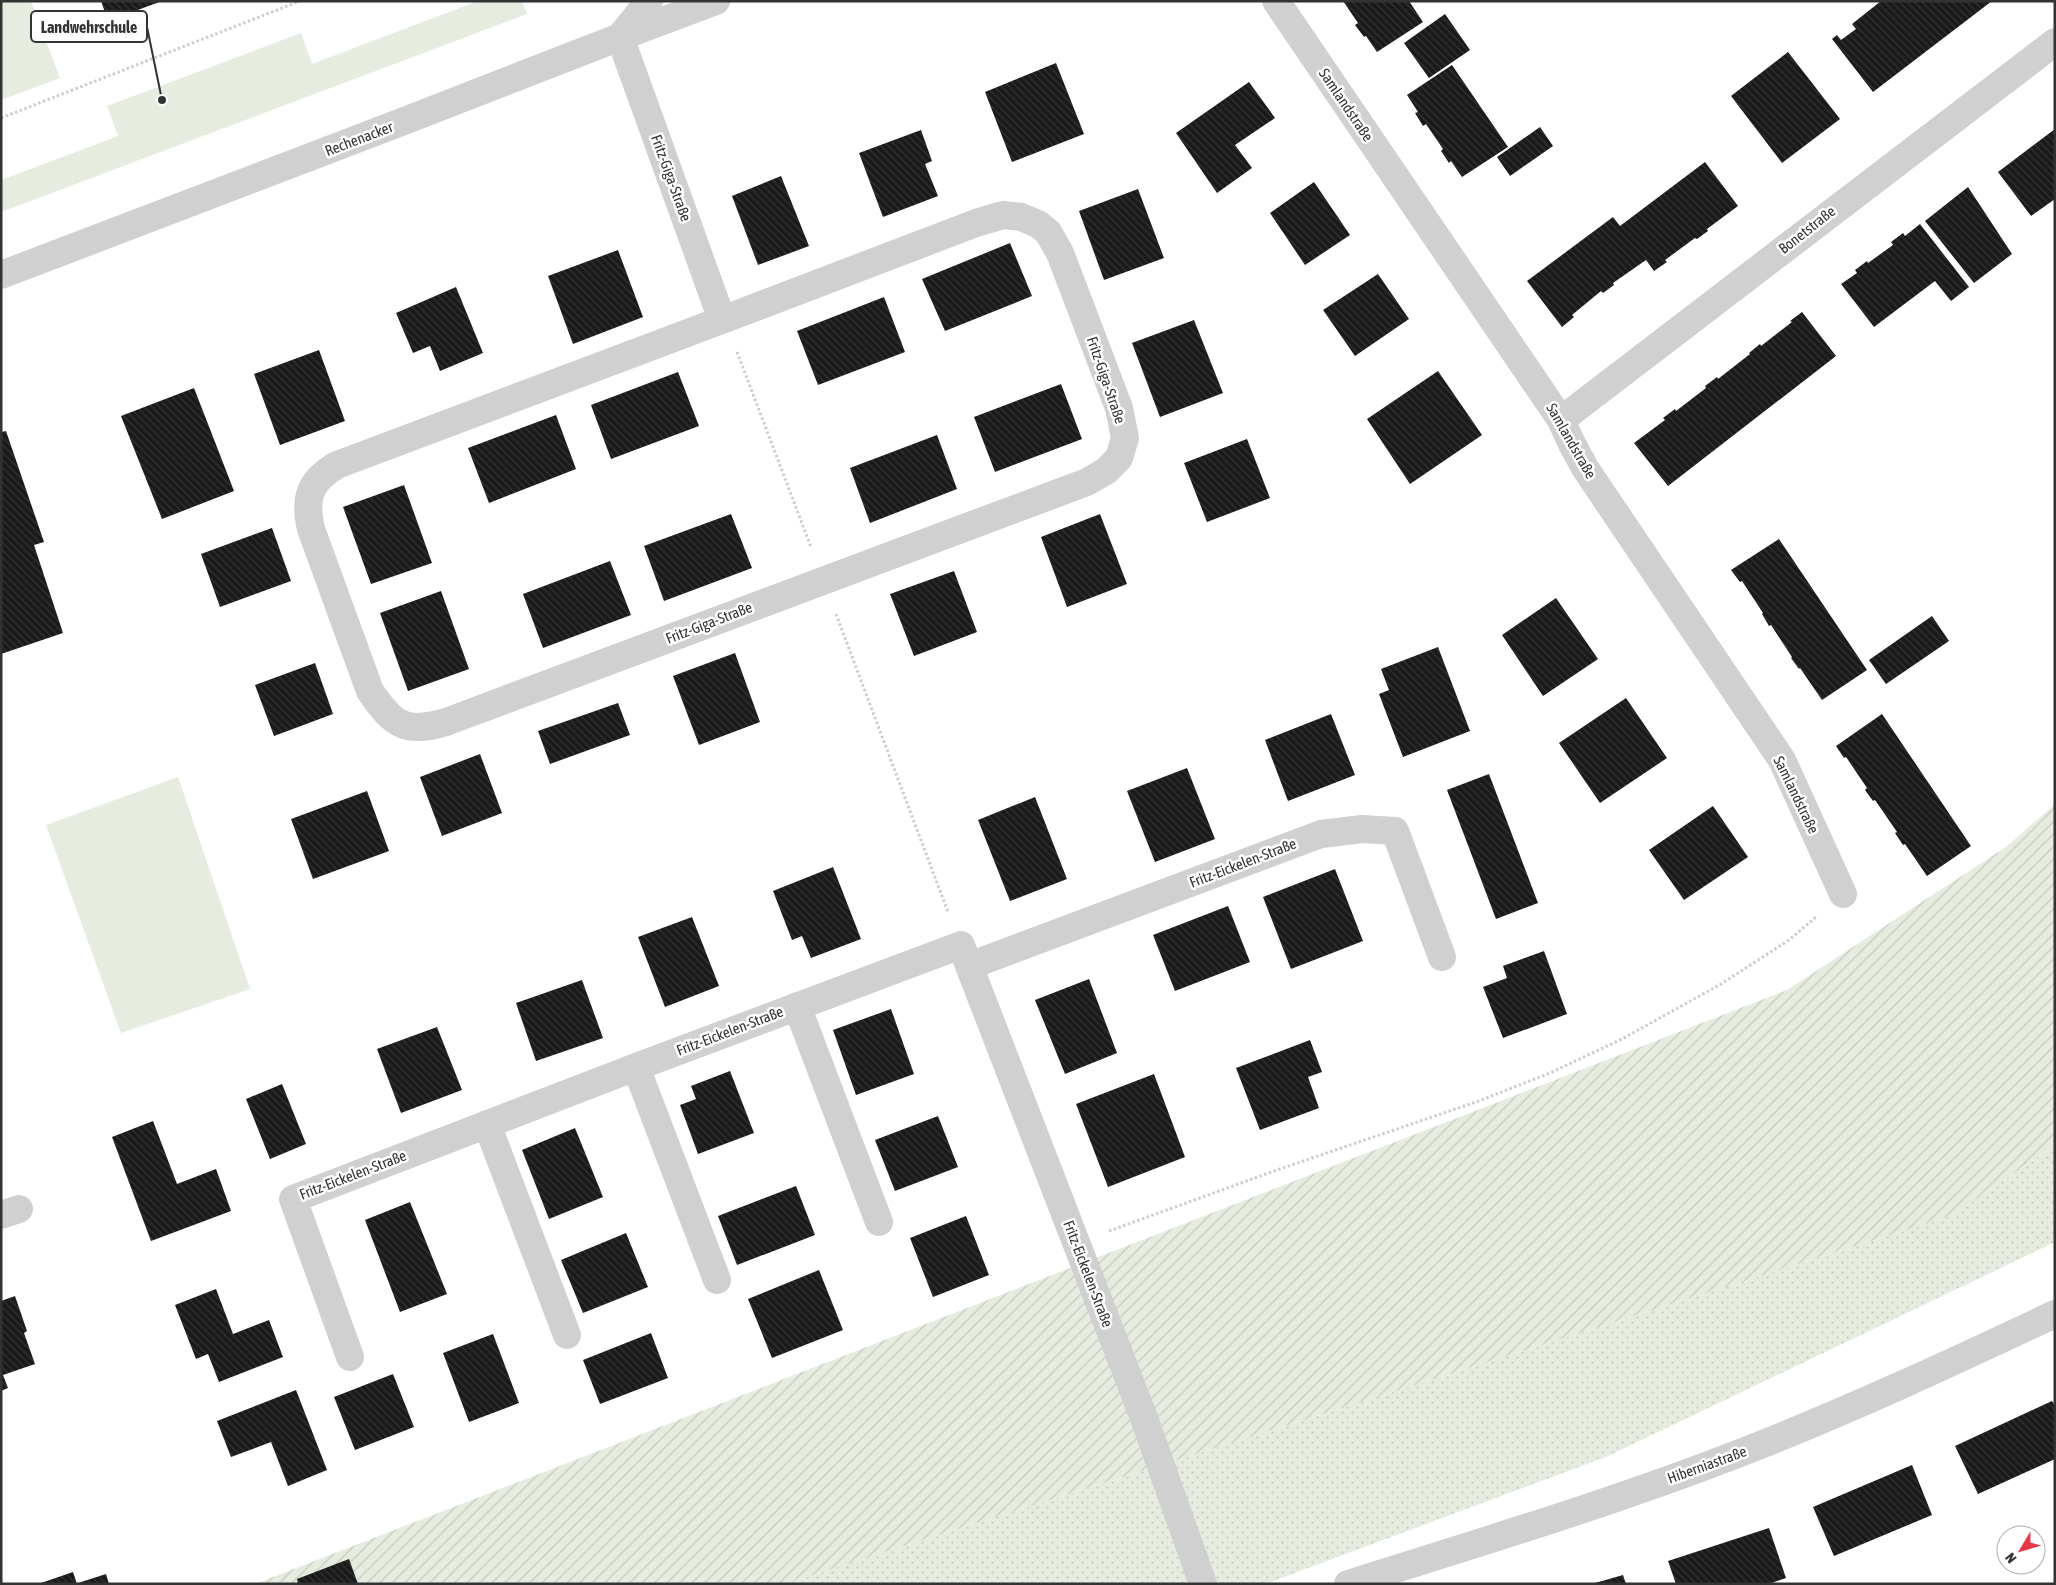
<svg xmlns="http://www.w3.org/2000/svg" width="2056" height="1585" viewBox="0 0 2056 1585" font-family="'Asap Condensed',sans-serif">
<defs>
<pattern id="grass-dots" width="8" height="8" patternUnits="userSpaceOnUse" patternTransform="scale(1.25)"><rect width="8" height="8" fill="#e6ecdf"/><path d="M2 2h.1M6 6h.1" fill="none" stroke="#c6cbc0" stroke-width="1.8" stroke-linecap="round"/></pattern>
<pattern id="garden-furrows" width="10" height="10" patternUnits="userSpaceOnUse" patternTransform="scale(1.25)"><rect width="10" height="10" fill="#e6ecdf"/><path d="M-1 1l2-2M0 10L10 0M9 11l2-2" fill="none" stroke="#c6cbc0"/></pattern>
<pattern id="building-back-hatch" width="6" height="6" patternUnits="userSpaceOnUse" patternTransform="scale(1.25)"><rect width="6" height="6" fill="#1a1a1a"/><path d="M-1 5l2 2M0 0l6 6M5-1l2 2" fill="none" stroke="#333"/></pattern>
</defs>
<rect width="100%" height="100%" fill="#fff"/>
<path fill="url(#grass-dots)" d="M2055 1145V1242L1606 1457 1265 1584H784L1951 1216Z"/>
<path fill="#e6ecdf" d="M1 1H31L60 78 1 100Z
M478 1H522L527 14 1 212V180L118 136 107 106 301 33 312 64Z
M178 777 250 989 121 1033 46 825Z"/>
<path fill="url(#garden-furrows)" d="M2055 804V1145L1951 1216 784 1584H255L1787 990 2006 847Z"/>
<path fill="url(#building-back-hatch)" d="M101 1H162L108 21Z
M1343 1H1409L1423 22 1377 52 1366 36 1364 37 1355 25 1358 23Z
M1881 1H1992L1873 92 1832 39 1837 35 1841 40 1856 29 1852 24Z
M1445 14 1470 50 1429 78 1404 43Z
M1788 52 1840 119 1782 163 1731 96Z
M1056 63 1084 134 1012 162 985 92Z
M1452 65 1508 147 1462 177 1451 161 1449 163 1441 151 1443 149 1426 124 1423 126 1415 113 1418 112 1407 95Z
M1249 82 1275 118 1235 145 1252 168 1217 193 1176 133Z
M1540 127 1553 146 1510 176 1497 157Z
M2055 129V199L2031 216 1998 172Z
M921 130 932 161 925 164 938 196 883 217 859 153Z
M1705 162 1738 206 1707 229 1708 231 1697 239 1695 238 1665 260 1667 262 1654 271 1646 260 1613 283 1614 285 1603 293 1601 291 1572 315 1574 317 1562 327 1527 281 1613 217 1620 226Z
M781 176 809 246 758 265 732 196Z
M1314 182 1350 235 1305 265 1270 213Z
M1968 187 2012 254 1974 283 1925 221Z
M1138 189 1164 258 1104 280 1079 211Z
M1920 224 1969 287 1951 301 1935 281 1874 327 1841 284 1857 273 1855 270 1867 261 1868 263 1893 245 1891 242 1903 233 1905 236Z
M1010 243 1032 296 945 331 922 279Z
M618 250 643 317 573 344 548 276Z
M1378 274 1409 319 1355 356 1323 310Z
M456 287 483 353 440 371 430 346 413 353 396 313Z
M884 297 905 352 818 385 797 331Z
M1802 312 1836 356 1668 486 1634 443 1665 420 1663 418 1675 409 1676 411 1706 388 1705 386 1717 377 1718 379 1750 354 1749 353 1760 344 1761 346 1792 322 1790 321Z
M1194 320 1223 393 1160 417 1132 343Z
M319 350 345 421 280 445 254 374Z
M1438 371 1482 435 1410 484 1367 419Z
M678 372 699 426 611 459 591 405Z
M1061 384 1082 439 995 472 974 417Z
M194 388 234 491 162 519 121 416Z
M556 415 576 469 489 503 468 448Z
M6 431 44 542 34 545 63 633 1 654V432Z
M937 435 957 489 870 523 850 468Z
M1247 439 1270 498 1207 522 1184 463Z
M404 485 432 563 371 584 343 507Z
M731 514 752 568 664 601 644 546Z
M1100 514 1127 584 1067 607 1041 537Z
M272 528 291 581 220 607 201 554Z
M1779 539 1867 670 1822 700 1800 668 1799 669 1791 658 1792 657 1771 625 1769 626 1762 614 1763 613 1742 581 1740 582 1731 570Z
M610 561 631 615 543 648 523 594Z
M954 571 977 632 914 656 890 594Z
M441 591 469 669 408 691 380 613Z
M1556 598 1598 659 1543 696 1502 635Z
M1932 616 1949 641 1886 684 1869 660Z
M1438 647 1470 731 1403 757 1379 694 1389 690 1381 669Z
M735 653 760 722 699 745 673 676Z
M315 663 333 714 274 736 255 685Z
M1626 698 1667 758 1600 803 1559 743Z
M618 703 630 735 550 764 538 731Z
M1331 714 1355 775 1288 801 1265 740Z
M1882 714 1971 846 1927 876 1905 844 1903 845 1895 833 1897 832 1875 800 1873 801 1865 790 1867 788 1846 757 1844 758 1836 746Z
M480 754 502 813 442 836 420 777Z
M1187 768 1215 839 1155 862 1127 791Z
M1489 774 1538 903 1496 919 1447 790Z
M367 791 389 851 313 879 291 819Z
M1035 797 1067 879 1010 901 978 820Z
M1713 806 1748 857 1684 900 1649 850Z
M833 867 861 939 811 958 802 936 792 940 773 891Z
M1335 869 1363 941 1291 969 1263 897Z
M1228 906 1250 962 1175 991 1153 935Z
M692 917 719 986 665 1007 638 937Z
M1544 951 1567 1014 1503 1038 1483 987 1507 978 1503 966Z
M1089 979 1117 1053 1065 1074 1035 1000Z
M582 980 603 1038 536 1061 516 1003Z
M891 1009 914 1074 856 1095 833 1030Z
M437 1027 462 1090 401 1113 377 1049Z
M1310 1040 1322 1072 1308 1077 1319 1108 1260 1130 1236 1068Z
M730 1071 754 1133 698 1154 680 1105 696 1099 691 1086Z
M1154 1074 1185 1157 1108 1187 1076 1104Z
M282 1084 306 1144 270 1159 246 1099Z
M938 1116 958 1167 895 1191 875 1140Z
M153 1121 177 1184 216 1169 231 1211 151 1241 112 1137Z
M575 1128 603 1197 549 1219 522 1150Z
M796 1186 815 1235 737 1265 718 1216Z
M410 1202 447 1294 400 1312 365 1220Z
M966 1216 989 1275 933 1297 910 1238Z
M626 1233 648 1287 583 1313 561 1260Z
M819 1270 843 1330 772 1358 748 1299Z
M216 1289 233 1334 269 1320 283 1357 219 1382 208 1354 196 1359 175 1305Z
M15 1296 27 1331 24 1333 35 1364 3 1375 8 1388 1 1391V1301Z
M651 1333 668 1378 600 1404 583 1360Z
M493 1334 519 1403 469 1422 443 1353Z
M393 1374 414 1427 355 1450 334 1397Z
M296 1390 327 1470 288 1486 271 1442 231 1457 217 1421Z
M2052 1401 2055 1406V1459L1978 1494 1955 1446Z
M1912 1465 1932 1515 1834 1556 1813 1507Z
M1769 1528 1786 1578 1769 1584H1676L1668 1561Z
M349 1559 358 1584H298L297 1579Z
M73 1572 77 1584H41V1583Z
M106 1574 109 1584H78V1583Z
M1623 1575 1626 1584H1595V1583Z"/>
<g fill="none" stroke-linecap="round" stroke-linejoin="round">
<path stroke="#cdcdcd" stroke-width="3" stroke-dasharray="2.5 2.5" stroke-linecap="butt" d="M1 118 300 1
M737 352 811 547
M836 614 948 912
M1109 1231 1277 1170 1476 1102 1550 1073 1622 1039 1721 984 1789 940 1817 916"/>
<path stroke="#d0d0d0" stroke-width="28" d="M649 1 620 37 722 320 337 465C309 481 304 499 311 529L370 691C393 725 405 734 446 722L1087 482 1106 471 1119 458 1125 438 1119 408 1060 253 1048 232 1038 224 1021 217 1003 215 976 223 722 320
M1276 1 1561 420 1572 444 1585 468 1782 760 1843 894
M1 275 399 123 620 37 716 1
M1561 420 2055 42
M969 966 1321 834 1362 829 1395 831 1442 957
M797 1006 879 1222
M636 1067 717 1280
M487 1124 567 1335
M1 1215 19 1209
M350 1357 293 1199 636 1067 961 945 1144 1418 1203 1584
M1348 1584C1481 1542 1615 1502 1745 1451 1850 1410 1953 1362 2055 1314"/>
</g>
<g text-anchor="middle" stroke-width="5" stroke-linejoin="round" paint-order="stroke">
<g font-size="15" fill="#333" stroke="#fff">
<text transform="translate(1346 105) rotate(56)" y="5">Samlandstraße</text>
<text transform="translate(359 139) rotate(-21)" y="5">Rechenacker</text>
<text transform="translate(671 178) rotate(70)" y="5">Fritz-Giga-Straße</text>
<text transform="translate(1807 230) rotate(-38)" y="5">Bonetstraße</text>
<text transform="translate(1106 380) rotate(71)" y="5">Fritz-Giga-Straße</text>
<text transform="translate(1571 441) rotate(60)" y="5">Samlandstraße</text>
<text transform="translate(709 623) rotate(-21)" y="5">Fritz-Giga-Straße</text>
<text transform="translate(1796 795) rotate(64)" y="5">Samlandstraße</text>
<text transform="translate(1243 863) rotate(-21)" y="5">Fritz-Eickelen-Straße</text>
<text transform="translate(730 1031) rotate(-21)" y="5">Fritz-Eickelen-Straße</text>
<text transform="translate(353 1175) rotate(-21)" y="5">Fritz-Eickelen-Straße</text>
<text transform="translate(1088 1274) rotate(69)" y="5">Fritz-Eickelen-Straße</text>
<text transform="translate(1707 1465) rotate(-20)" y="5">Hiberniastraße</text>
</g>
</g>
<path fill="none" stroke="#333" stroke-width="2" d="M162 100L147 27"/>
<circle fill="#333" stroke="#fff" stroke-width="2" cx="162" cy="100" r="5"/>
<rect fill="#fff" stroke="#333" stroke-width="2" x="31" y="11" width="116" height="31" rx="5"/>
<g font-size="16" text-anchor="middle" font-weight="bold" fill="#333">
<text x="89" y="33">Landwehrschule</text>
</g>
<rect width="2056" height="1585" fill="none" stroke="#333333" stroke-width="5"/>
<g transform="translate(2021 1550) rotate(232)"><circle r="24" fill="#ffffff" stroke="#adadad"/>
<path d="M0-4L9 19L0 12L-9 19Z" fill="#e63946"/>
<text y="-8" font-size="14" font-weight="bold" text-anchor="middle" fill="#333333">N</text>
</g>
</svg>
